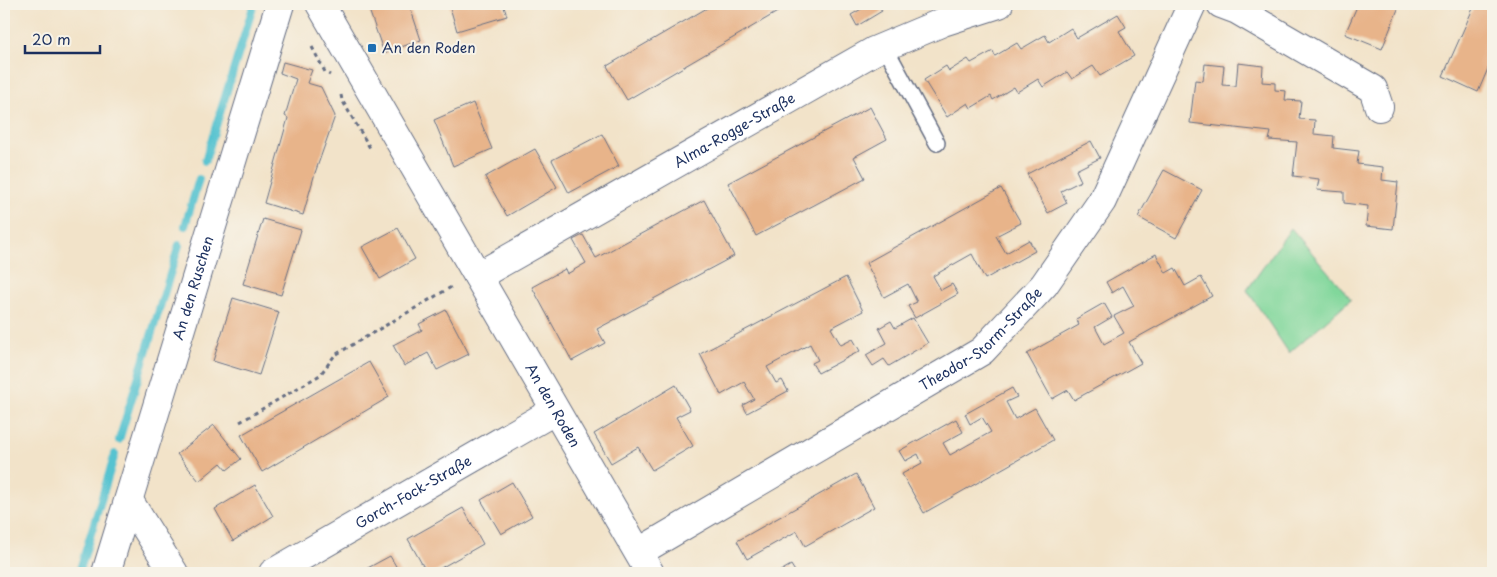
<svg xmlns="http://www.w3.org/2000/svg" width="1497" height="577" viewBox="0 0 1497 577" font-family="'Playpen Sans',sans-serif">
<rect width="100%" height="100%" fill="#f7f3e8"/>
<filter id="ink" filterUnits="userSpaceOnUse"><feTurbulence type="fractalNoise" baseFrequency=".02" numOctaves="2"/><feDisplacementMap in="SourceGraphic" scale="10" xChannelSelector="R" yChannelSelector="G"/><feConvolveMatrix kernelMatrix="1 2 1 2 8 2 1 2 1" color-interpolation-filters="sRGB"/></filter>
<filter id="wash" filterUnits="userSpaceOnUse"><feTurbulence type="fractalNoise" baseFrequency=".0096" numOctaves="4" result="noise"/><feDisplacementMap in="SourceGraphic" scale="20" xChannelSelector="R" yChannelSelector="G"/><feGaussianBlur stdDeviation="1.12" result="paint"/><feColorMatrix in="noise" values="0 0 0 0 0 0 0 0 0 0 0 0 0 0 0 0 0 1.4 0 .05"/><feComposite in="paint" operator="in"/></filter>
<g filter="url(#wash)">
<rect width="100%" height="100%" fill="#f2e3c9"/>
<path fill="#81d79b" stroke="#4e837c" d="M1291 228 1351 299 1289 353 1247 290Z"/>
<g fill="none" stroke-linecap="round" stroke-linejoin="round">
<path stroke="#56c3d0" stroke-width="8" d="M205 161 254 4
M185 226 199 179
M119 440 179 245
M79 573 115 454"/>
</g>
<g id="blocks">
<path fill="#e8b48a" d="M367 4H409L421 40 384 53Z
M449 4H503L507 16 457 31Z
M714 4H791L627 100 607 66Z
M860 4H878L882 11 857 26 851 15 863 8Z
M1358 4H1400L1382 49 1345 34Z
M1475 4H1493V57L1478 92 1443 76Z
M1118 14 1126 27 1119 31 1134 56 1100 76 1093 66 1072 79 1067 72 1043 87 1038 79 1017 92 1014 87 993 100 991 96 971 108 968 103 947 117 924 80 946 66 949 71 968 59 971 63 993 51 995 56 1017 43 1021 49 1045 35 1049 42 1071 28 1077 38Z
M283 62 312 70 307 83 321 87 335 116 315 173 303 215 264 203 288 118 285 116 296 79 280 73Z
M1238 63 1263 66 1262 82 1275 83V90L1286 91 1285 100 1301 101 1299 119 1315 120 1314 134 1334 136 1333 148 1359 151 1357 164 1383 167 1382 180 1398 182 1393 229 1366 226 1368 206 1344 203V192L1317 190 1319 179 1293 176 1297 142 1269 140 1271 132 1190 123 1195 80 1203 81 1205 64 1224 66 1222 85 1236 86Z
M473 103 492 149 453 166 434 120Z
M870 107 887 139 854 157 865 178 756 236 728 183Z
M602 134 619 166 569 193 552 160Z
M1091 141 1100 158 1076 170 1081 181 1061 191 1067 203 1048 213 1027 174Z
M535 149 557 187 507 216 485 177Z
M1164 170 1202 190 1176 238 1138 217Z
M1001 188 1021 223 996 236 1006 253 1029 240 1035 251 985 279 972 254 933 276 941 290 952 284 958 294 915 318 908 306 917 302 908 284 884 297 866 263Z
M704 200 734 256 597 329 605 343 572 361 532 287 565 269 567 274 586 263 573 240 583 235 596 258Z
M263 219 301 230 281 295 243 284Z
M398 228 415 259 380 279 362 247Z
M1156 254 1166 273 1175 268 1185 286 1201 277 1212 296 1129 342 1141 363 1074 400 1068 390 1052 399 1027 354 1079 325 1076 319 1104 303 1112 317 1095 327 1104 344 1124 333 1114 316 1134 306 1123 286 1112 293 1106 282Z
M846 277 863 311 831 328 841 345 853 339 860 351 818 373 812 363 818 360 810 344 767 367 776 383 782 380 788 391 747 413 743 405 754 399 744 382 721 395 700 354Z
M233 298 279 312 259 375 213 361Z
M446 310 469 354 437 370 428 353 404 366 393 345 422 330 419 324Z
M913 318 928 343 889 366 884 359 873 366 866 355 887 343 879 328 891 321 895 328Z
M369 362 389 397 262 472 241 435Z
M676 385 690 410 676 417 693 446 652 470 638 447 611 463 594 434Z
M1012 388 1017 397 1006 402 1015 419 1035 408 1053 440 924 513 902 474 922 463 918 454 905 461 899 451 956 419 963 432 943 443 950 455 973 442 991 432 982 417 970 424 965 414Z
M214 425 241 459 227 470 221 463 199 481 177 454Z
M856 474 874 507 805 546 797 531 747 559 737 541Z
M512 482 532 516 501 534 481 500Z
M255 485 273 516 233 541 215 509Z
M463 508 483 544 432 573H427L408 539Z
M390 556 400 573H360L364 570Z
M791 565 796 573H777Z"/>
</g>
</g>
<g filter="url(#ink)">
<use href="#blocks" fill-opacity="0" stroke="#666e83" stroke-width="1"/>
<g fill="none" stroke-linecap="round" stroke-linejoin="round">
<defs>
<path id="lane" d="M885 47 937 143"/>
<g id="street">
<path id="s1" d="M320 4 650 573"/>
<path d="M1221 4 1237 10 1373 89 1379 107"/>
<path id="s2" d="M478 276 874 51 943 22 999 4"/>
<path d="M129 501 174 573"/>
<path id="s3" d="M639 552 982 351 1044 285 1102 201 1192 4"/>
<path id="s4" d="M106 573 280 4"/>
<path id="s5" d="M273 573 554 411"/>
</g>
</defs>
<use href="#lane" stroke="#666e83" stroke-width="18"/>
<use href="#street" stroke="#666e83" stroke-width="30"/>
<path stroke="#666e83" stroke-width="3" stroke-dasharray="4 4" stroke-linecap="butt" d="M312 47 325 72 330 75
M341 95 342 100 370 148
M240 422 320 375 335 355 453 286"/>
<use href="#lane" stroke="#fff" stroke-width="15"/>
<use href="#street" stroke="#fff" stroke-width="28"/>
</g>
</g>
<rect fill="#1f6fb2" stroke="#f7f3e8" stroke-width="2" x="367" y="43" width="10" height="10" rx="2.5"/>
<g text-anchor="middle" stroke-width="4" stroke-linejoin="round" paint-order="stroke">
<g font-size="14" fill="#1b2f5e" stroke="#f7f3e8" text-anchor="start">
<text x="382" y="53">An den Roden</text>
</g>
<g font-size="14" fill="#1b2f5e" stroke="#f7f3e8">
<text dy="5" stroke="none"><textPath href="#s2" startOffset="295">Alma-Rogge-Straße</textPath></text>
<text dy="5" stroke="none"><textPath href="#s4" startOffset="298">An den Ruschen</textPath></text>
<text dy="5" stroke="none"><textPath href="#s3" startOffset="404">Theodor-Storm-Straße</textPath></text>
<text dy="5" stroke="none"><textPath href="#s1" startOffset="464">An den Roden</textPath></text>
<text dy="5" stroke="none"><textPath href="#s5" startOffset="162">Gorch-Fock-Straße</textPath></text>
</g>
</g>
<rect width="1497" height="577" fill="none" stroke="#f7f3e8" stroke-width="20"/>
<path d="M25 45v8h75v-8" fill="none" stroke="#1b2f5e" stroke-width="2.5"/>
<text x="32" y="45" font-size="15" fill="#1b2f5e" stroke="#f7f3e8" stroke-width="4" paint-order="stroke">20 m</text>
</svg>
